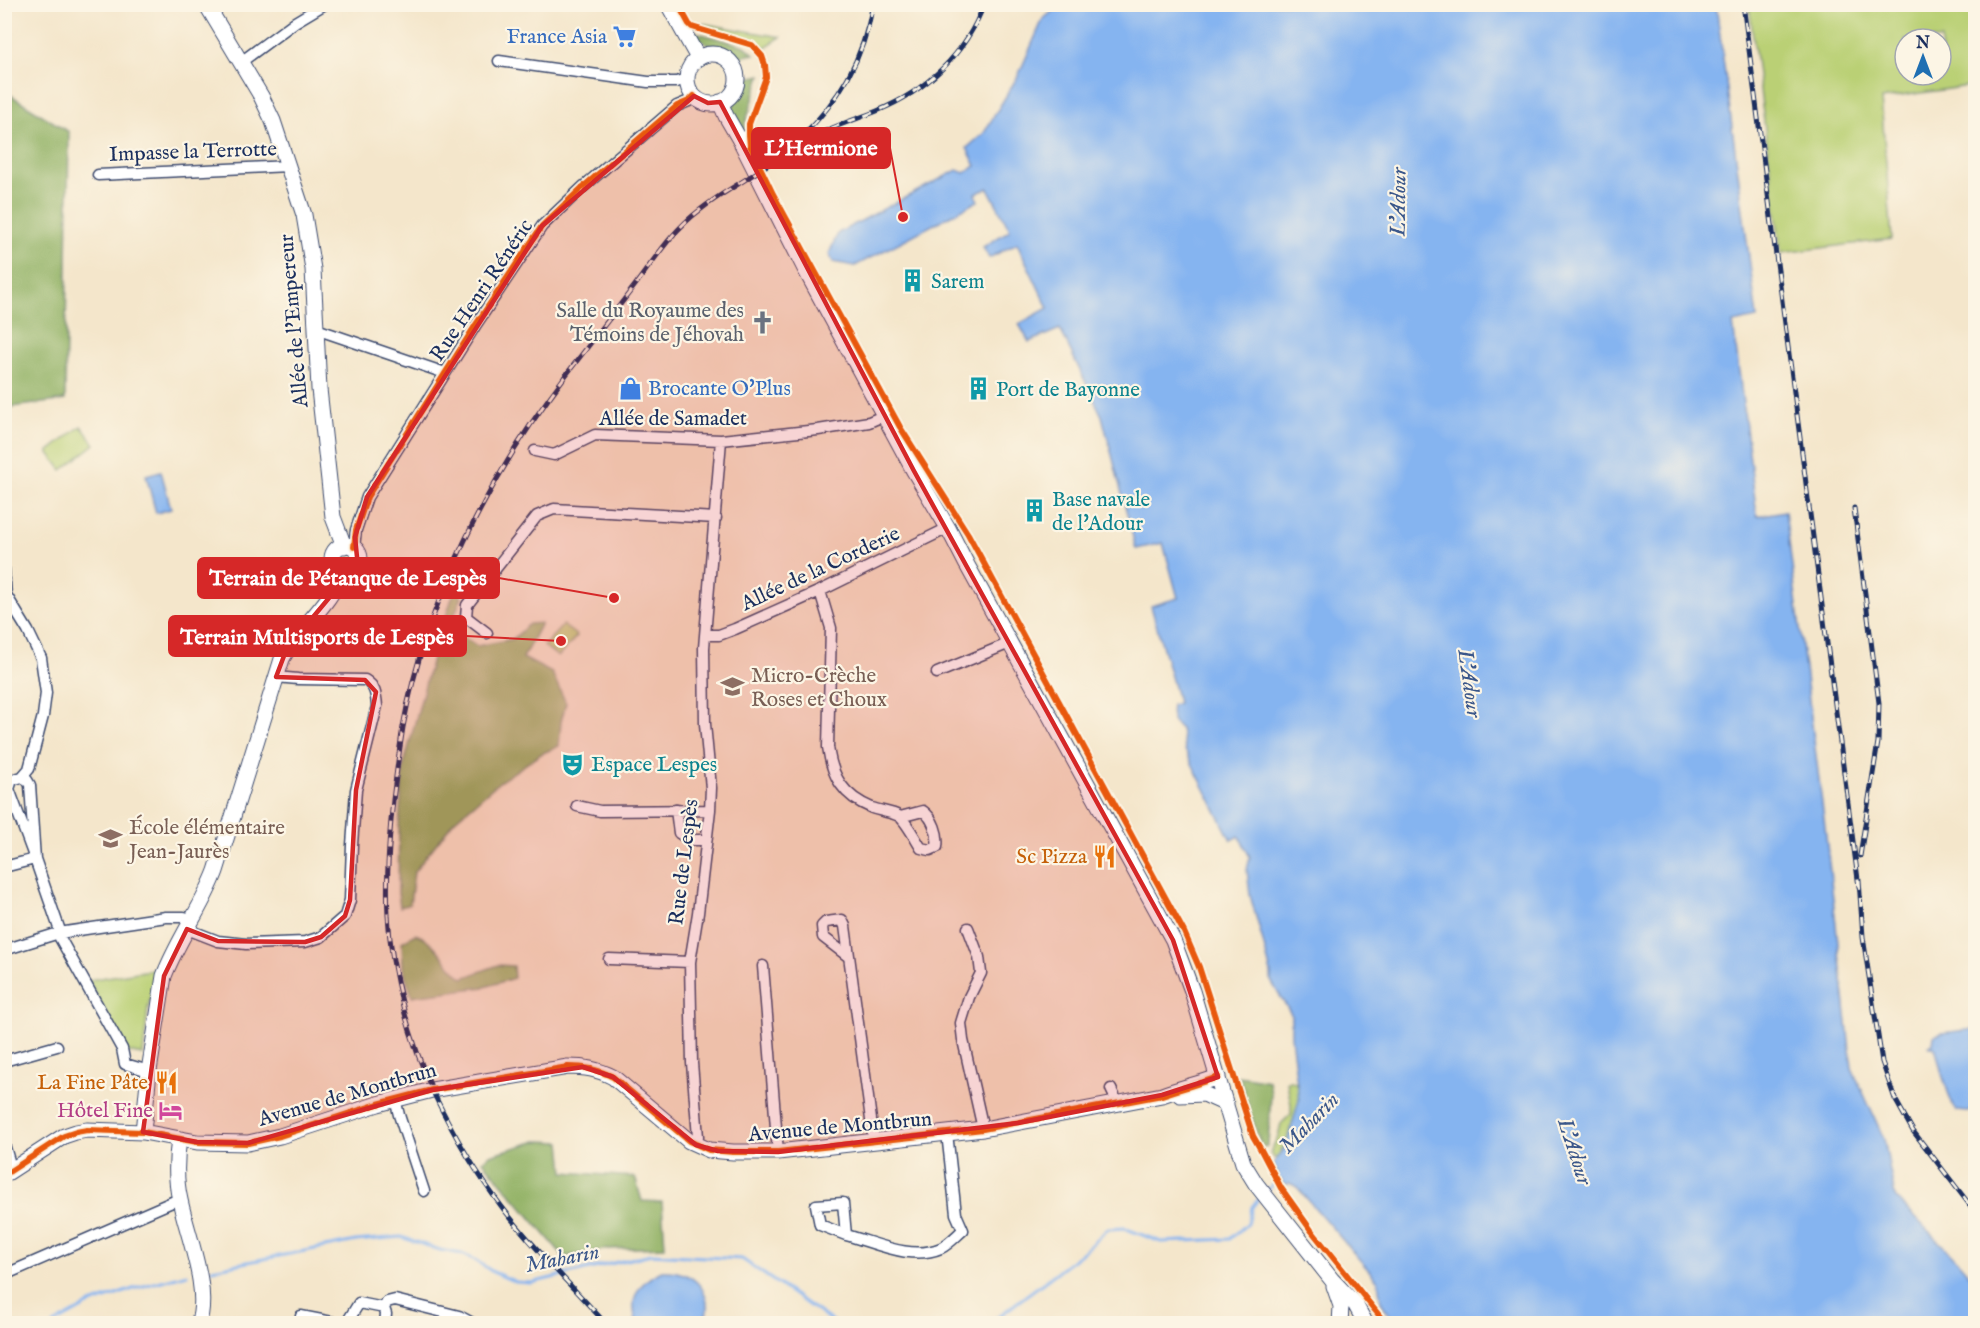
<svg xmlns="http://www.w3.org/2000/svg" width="1980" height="1328" viewBox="0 0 1980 1328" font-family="'IM FELL English',serif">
<rect width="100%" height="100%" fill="#fcf5e5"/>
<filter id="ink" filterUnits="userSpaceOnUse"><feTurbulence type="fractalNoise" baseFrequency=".0167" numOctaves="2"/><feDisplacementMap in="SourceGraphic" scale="12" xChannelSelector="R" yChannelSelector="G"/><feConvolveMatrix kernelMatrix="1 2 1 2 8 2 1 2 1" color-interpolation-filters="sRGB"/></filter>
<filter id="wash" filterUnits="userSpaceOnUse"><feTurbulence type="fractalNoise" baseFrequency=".008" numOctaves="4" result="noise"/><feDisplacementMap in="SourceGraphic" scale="24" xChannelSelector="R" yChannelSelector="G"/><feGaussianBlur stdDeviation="1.35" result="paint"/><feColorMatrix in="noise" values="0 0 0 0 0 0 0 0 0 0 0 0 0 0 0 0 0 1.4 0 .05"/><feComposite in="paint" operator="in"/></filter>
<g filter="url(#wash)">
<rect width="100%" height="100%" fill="#f4e6cb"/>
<path fill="#bad075" stroke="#6a806a" stroke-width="1.5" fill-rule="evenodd" d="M1749 5H1975V85L1881 99 1892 239 1781 253ZM1905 39H1941V75H1905Z
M688 21 781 37 764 48 748 40 695 25Z
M81 426 95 444 62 470 48 452Z
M563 625 577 636 558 657 544 646Z
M157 969 148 1008 143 1055 127 1052 88 980Z
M1290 1081 1295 1082 1300 1094 1295 1124 1290 1128 1286 1146 1281 1149 1283 1153 1276 1160 1270 1153 1278 1137 1281 1124 1291 1114V1104L1287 1082Z"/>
<path fill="#93b266" stroke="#577062" stroke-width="1.5" d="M691 31 745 46 754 54 739 57C729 46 714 48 702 41 698 39 695 35 691 31Z
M761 75 745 124 743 135C739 126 730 113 734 102 738 93 741 90 743 79Z
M4 91 69 132 65 400 5 408Z
M455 589 462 597 453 618 454 632 477 646 513 639 529 624 541 623 523 658 552 673 566 703 561 722 559 746 541 754 498 783 454 821 414 872 410 904 400 907 398 893 399 827 403 768 432 658Z
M415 934C438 941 445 965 463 978L498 965 513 966 514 978 485 987 412 996 403 968 402 942Z
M1239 1076 1269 1081 1271 1094 1268 1146 1263 1147 1259 1140Z
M537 1141 561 1142 564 1172 635 1177 642 1201 662 1202 665 1247 608 1249 564 1257 483 1161 490 1155Z"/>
<path fill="#85b4f0" stroke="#5072a7" stroke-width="1.5" d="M1059 4 1716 5 1757 318 1733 323 1757 516 1785 511 1825 827 1852 1068 1884 1139 1895 1197 1956 1259 1975 1281V1323H1395L1381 1302 1378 1281 1297 1187 1290 1183 1284 1185 1273 1164 1286 1146 1299 1100 1291 1036V1014L1271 981V973L1262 938 1250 895 1247 870 1250 857 1239 836 1231 840 1185 750 1181 729C1172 722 1170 716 1172 705L1178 703 1176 694 1151 606 1178 598 1163 543 1136 549 1102 416 1060 329 1029 342 1019 324 1048 308 1017 243 989 258 983 247 1010 230 988 188 975 194 978 201 855 266 833 262 829 254 838 233 957 170 964 173 976 166 967 148 984 133 1018 76 1043 19 1057 8Z
M161 471 171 509 156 513 146 475Z
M1975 1029V1108L1968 1112 1957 1111 1953 1107 1942 1074 1936 1050 1934 1047H1930L1929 1046 1933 1044 1934 1036 1942 1033Z
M662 1271C694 1270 715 1291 704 1323H637C628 1298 638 1282 662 1271Z"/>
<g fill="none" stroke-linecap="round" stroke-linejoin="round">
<path stroke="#85b4f0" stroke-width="3" d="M1266 1191 1283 1175
M212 1269 356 1241 401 1237 440 1250 462 1254 475 1260 493 1272 516 1282 531 1283 651 1254 742 1259 836 1324
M54 1324 88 1305 133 1289 187 1274
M983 1324 998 1317 1081 1254 1108 1229 1124 1228 1161 1242 1230 1239 1248 1223 1252 1207 1259 1198"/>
</g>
</g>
<g filter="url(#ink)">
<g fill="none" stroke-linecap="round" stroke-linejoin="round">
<defs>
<path id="street" d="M499 61 648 82H676L687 79
M241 62 295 22 325 4
M98 175 289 166
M316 329 445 373
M535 451 554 455 595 435 721 440 818 430 869 422 885 415
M354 547 356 530 367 497 475 326 542 226 583 187 677 106 689 101 694 96
M4 569 6 595 28 631 41 658 46 693 43 716 29 769 22 777
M820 591 831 628 828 747C832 777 843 796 872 808 880 811 892 812 899 816 906 821 916 840 921 848L930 850 937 847C939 834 933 818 923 811L900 817
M487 633 466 617 467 605 537 516 554 509 716 518
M706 633 710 635H719L735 629 820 591 948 528
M937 673 1010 643
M22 777 27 780 30 785 35 859 9 789 12 780Z
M577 806 600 811 710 810
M676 810 679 833 690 840H706
M4 867 35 859 59 928 60 938 122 1049 125 1064 149 1071
M968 928 979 957 981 973 969 997 961 1023 963 1040 983 1129
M187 929 218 941 246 944 305 942 321 937 345 916 350 900 352 845 356 790 377 706C376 694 375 686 365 680L298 679 276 677
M4 950 59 933 166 917H184L192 920
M849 957 823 937 822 926 826 922 842 920 845 926 874 1142
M609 959 690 962
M763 966 778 1152
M4 1061 57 1046
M1111 1089 1118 1104
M395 1099 399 1115 424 1191
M4 1144 12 1171
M696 1145 698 1137 692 1063 690 962 698 913 710 810 711 788 705 724 704 648 721 440
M846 1235 820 1225 816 1205 843 1203 846 1235C876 1243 911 1261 941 1248 949 1244 956 1236 963 1230L956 1214 947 1133
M4 1275 179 1199
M301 1316 342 1324
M346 1324 359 1303 384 1308
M385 1324 386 1314 384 1308 387 1302 395 1300 459 1316 474 1324"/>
<path id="secondary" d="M206 4 261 96 273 121 304 215 313 269 319 389 333 517 344 546
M668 4 698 58
M687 79a25 25 0 1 1 50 0a25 25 0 1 1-50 0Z
M720 102 726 116 741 142 805 269 914 471 948 528 967 565 1173 940 1192 991 1243 1163 1256 1184 1332 1280 1355 1304 1366 1324
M332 559a14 14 0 1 1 28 0a14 14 0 1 1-28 0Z
M1180 1095 1204 1094 1226 1104
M143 1132 149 1071 164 976C178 939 202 908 216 871L282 659C298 627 330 607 342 572
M179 1139C176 1159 175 1179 180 1200 187 1235 211 1290 198 1324
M4 1175 64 1136 76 1132 87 1130 143 1132 197 1142 248 1143 280 1136 378 1104 432 1090 568 1067C585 1067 597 1069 613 1077L689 1141 709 1150 733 1152H778L983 1129 1162 1095C1181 1088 1199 1084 1218 1077
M1334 1286 1341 1306 1340 1324"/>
</defs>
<use href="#street" stroke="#3c4a6e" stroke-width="13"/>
<use href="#secondary" stroke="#3c4a6e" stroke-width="17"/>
<use href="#street" stroke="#fff" stroke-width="10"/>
<use href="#secondary" stroke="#fff" stroke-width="15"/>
<defs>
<path id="rail" d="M1743 4 1859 887
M799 139C840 100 863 60 873 4
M1854 508 1879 703 1878 742 1860 856
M1859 880 1863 937 1882 1062 1895 1099 1913 1131 1976 1213
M606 1324C571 1285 533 1248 502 1207 476 1173 454 1135 435 1096 410 1042 391 974 388 915 386 877 389 838 393 800 396 776 399 752 403 727 426 601 489 476 566 375 590 344 613 314 636 284 656 257 673 230 700 210 717 196 736 186 754 174 775 160 794 146 817 135 836 125 857 119 877 111 926 91 966 54 984 4"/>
</defs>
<use href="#rail" stroke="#1b2f5e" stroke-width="5"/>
<use href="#rail" stroke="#fcf5e5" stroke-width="3" stroke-dasharray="9" stroke-linecap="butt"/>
<defs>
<path id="cycleway" d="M678 4 689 24 692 27 752 45 762 56 765 65 766 77 749 124V135L750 146 773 194 900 427 968 534 1184 932 1199 967 1253 1136 1261 1150 1281 1188 1311 1230 1386 1324
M354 547 356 530 367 497 475 326 542 226 583 187 677 106 689 101 694 96
M4 1175 64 1136 76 1132 87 1130 143 1132 197 1142 248 1143 280 1136 378 1104 432 1090 568 1067C585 1067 597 1069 613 1077L689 1141 709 1150 733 1152H778L983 1129 1162 1095C1181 1088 1199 1084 1218 1077"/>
</defs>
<use href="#cycleway" stroke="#fcf5e5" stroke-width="10"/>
<use href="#cycleway" stroke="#e8590c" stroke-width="6"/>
</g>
</g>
<path fill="#d62828" fill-opacity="0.2" stroke="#d62828" stroke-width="4.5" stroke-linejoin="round" d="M694 96 708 103 720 102 914 471 1173 940 1218 1077 1162 1095 1018 1123 778 1152 718 1151 696 1145 613 1077 583 1067 432 1090 248 1143 197 1142 143 1132 164 976 187 929 218 941 305 942 321 937 345 916 350 900 356 790 376 692 365 680 276 677 287 648 329 598 342 572 358 567 355 537 367 497 542 226Z"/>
<defs>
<symbol id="supermarket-bare" viewBox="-9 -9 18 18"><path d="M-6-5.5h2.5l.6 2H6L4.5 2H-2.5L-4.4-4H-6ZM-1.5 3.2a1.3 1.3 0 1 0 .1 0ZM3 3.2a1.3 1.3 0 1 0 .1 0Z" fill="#3f7fe0" stroke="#fcf5e5" stroke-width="2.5" paint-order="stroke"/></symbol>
<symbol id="building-bare" viewBox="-9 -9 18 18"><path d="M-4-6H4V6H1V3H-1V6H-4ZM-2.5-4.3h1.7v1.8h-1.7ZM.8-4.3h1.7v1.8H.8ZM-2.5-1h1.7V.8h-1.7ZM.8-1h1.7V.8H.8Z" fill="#0f9aa8" stroke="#fcf5e5" stroke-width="2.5" paint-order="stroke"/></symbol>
<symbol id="church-bare" viewBox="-9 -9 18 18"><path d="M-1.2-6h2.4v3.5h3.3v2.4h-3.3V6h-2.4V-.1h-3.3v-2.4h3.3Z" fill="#6b7280" stroke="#fcf5e5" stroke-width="2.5" paint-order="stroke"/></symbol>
<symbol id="shop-bare" viewBox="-9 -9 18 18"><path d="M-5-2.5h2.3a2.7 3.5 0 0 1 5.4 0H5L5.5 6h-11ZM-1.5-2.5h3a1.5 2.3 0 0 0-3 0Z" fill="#3f7fe0" stroke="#fcf5e5" stroke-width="2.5" paint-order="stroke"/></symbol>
<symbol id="school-bare" viewBox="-9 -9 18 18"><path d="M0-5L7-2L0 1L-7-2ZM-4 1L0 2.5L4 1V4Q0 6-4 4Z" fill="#8d6e63" stroke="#fcf5e5" stroke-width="2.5" paint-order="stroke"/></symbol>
<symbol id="theatre-bare" viewBox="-9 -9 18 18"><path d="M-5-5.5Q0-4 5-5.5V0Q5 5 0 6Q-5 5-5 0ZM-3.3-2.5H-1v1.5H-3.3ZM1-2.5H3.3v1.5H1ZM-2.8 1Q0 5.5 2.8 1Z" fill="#0f9aa8" stroke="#fcf5e5" stroke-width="2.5" paint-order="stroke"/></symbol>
<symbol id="restaurant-bare" viewBox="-9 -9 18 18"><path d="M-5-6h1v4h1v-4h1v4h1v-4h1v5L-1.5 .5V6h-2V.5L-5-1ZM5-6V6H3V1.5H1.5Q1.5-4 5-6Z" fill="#e8710a" stroke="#fcf5e5" stroke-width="2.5" paint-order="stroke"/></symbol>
<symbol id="hotel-bare" viewBox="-9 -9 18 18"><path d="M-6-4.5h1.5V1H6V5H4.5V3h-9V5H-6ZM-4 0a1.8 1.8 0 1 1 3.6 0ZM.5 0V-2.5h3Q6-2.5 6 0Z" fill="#d1479c" stroke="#fcf5e5" stroke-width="2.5" paint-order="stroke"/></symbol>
</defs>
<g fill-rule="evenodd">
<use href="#supermarket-bare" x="608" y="20" width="33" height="33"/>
<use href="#building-bare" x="896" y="264" width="33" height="33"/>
<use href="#church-bare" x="746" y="306" width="33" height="33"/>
<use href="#shop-bare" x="614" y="372" width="33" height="33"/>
<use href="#building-bare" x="962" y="372" width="33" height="33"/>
<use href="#building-bare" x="1018" y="494" width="33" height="33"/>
<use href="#school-bare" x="716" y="670" width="33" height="33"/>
<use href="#theatre-bare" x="556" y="748" width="33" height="33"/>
<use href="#school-bare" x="94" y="822" width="33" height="33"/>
<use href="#restaurant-bare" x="1088" y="840" width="33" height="33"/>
<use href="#restaurant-bare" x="150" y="1066" width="33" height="33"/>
<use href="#hotel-bare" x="154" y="1094" width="33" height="33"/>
</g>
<g text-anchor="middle" stroke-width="4.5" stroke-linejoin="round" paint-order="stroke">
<g font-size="21" fill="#366cbe" stroke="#fcf5e5" text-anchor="end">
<text x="607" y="43">France Asia</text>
<text x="648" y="395" text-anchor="start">Brocante O'Plus</text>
</g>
<g font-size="21" fill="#1b2f5e" stroke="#fcf5e5">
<text transform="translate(193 151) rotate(-2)" y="7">Impasse la Terrotte</text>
<text transform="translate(481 290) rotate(-56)" y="7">Rue Henri Rénéric</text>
<text transform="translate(293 321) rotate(-95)" y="7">Allée de l'Empereur</text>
<text x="673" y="425">Allée de Samadet</text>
<text transform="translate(820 568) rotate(-25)" y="7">Allée de la Corderie</text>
<text transform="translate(683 862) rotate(-83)" y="7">Rue de Lespès</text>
<text transform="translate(347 1094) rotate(-16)" y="7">Avenue de Montbrun</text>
<text transform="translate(840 1126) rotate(-5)" y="7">Avenue de Montbrun</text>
</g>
<g font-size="21" fill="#0d838f" stroke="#fcf5e5" text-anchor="start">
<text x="931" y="288">Sarem</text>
<text x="996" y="396">Port de Bayonne</text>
<text x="1052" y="506">Base navale<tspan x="1052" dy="24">de l'Adour</tspan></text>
<text x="591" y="771">Espace Lespes</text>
</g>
<g font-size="21" fill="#5b616d" stroke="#fcf5e5" text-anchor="end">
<text x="744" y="317">Salle du Royaume des<tspan x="744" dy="24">Témoins de Jéhovah</tspan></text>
</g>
<g font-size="21" fill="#785e54" stroke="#fcf5e5" text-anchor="start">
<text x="751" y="682">Micro-Crèche<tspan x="751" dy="24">Roses et Choux</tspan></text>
<text x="129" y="834">École élémentaire<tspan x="129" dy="24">Jean-Jaurès</tspan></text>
</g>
<g font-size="21" fill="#c56008" stroke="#fcf5e5" text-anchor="end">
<text x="1087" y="863">Sc Pizza</text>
<text x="148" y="1089">La Fine Pâte</text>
</g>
<g font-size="21" fill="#b23c85" stroke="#fcf5e5" text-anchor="end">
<text x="153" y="1117">Hôtel Fine</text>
</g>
<g font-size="22" font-style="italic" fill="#3b578a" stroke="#fcf5e5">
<text transform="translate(1397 202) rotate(-89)" y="8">L'Adour</text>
<text transform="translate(1471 683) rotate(82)" y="8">L'Adour</text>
<text transform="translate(1308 1122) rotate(-46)" y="8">Maharin</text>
<text transform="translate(1576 1151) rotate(72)" y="8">L'Adour</text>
<text transform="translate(562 1257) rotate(-11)" y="8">Maharin</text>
</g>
</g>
<path fill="none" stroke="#d62828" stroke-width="2" d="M903 217L890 148M614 598L499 578M561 641L466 636"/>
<g fill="#d62828" stroke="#fcf5e5" stroke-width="2">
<circle cx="903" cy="217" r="6"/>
<circle cx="614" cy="598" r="6"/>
<circle cx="561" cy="641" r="6"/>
</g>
<g fill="#d62828" stroke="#d62828" stroke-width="2">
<rect x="752" y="128" width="138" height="40" rx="6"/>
<rect x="198" y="558" width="301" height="40" rx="6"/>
<rect x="169" y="616" width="297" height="40" rx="6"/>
</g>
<g font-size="22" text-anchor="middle" font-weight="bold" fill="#fff">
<text x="821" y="155">L'Hermione</text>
<text x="348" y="585">Terrain de Pétanque de Lespès</text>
<text x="317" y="644">Terrain Multisports de Lespès</text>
</g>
<rect width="1980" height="1328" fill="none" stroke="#fcf5e5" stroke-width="24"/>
<g transform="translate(1923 57)"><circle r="28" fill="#fcf5e5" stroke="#a2a6af" stroke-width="1.5"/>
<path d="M0-4.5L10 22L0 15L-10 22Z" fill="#1f6fb2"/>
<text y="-9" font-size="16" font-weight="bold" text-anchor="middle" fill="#1b2f5e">N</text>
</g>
</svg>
